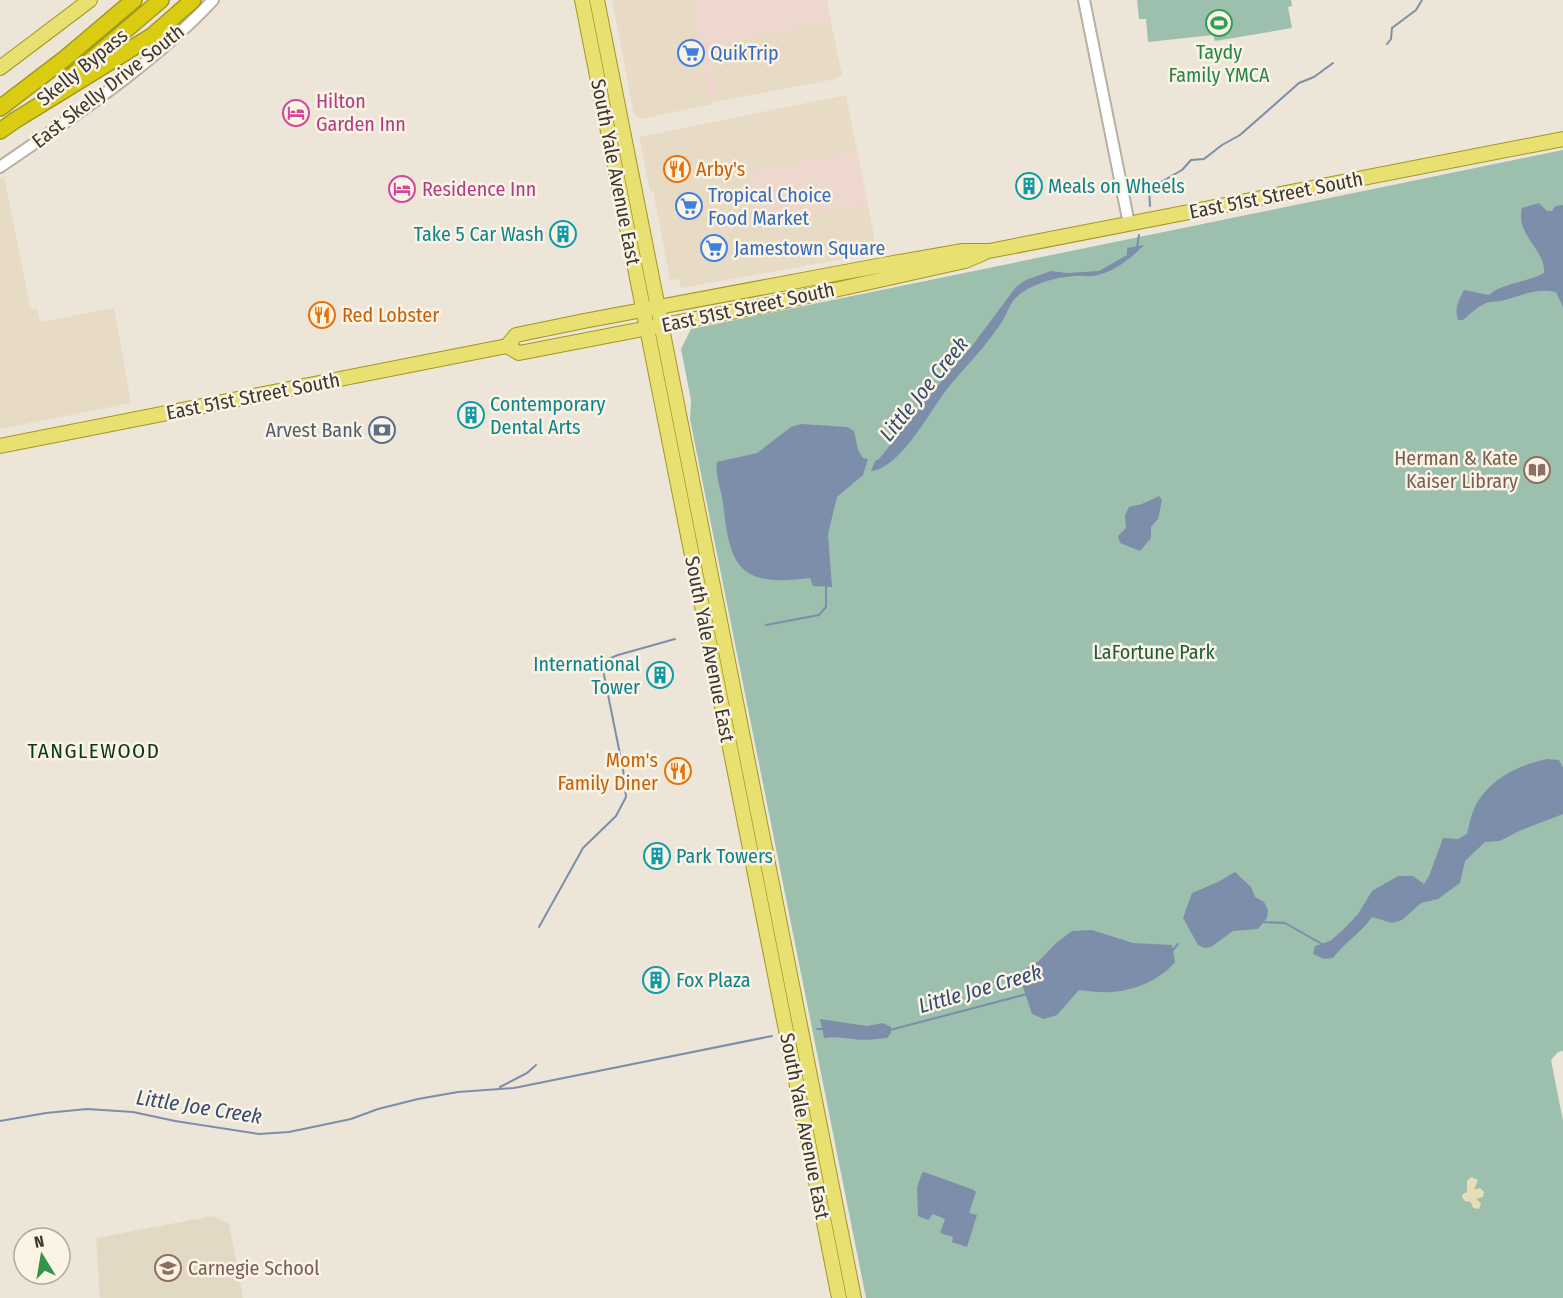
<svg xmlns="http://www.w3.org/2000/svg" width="1563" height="1298" viewBox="0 0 1563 1298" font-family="'Fira Sans Condensed',sans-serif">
<rect width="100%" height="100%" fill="#ede5d7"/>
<path fill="#e7dbc6" d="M612 0H699L691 2 712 104 641 119 634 115Z
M831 22 842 74 836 79 719 101 708 47Z
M846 95 857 150 749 172 759 225 868 204 877 253 681 288 679 279 670 280 653 190 650 191 639 137Z
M4 176 31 310 37 309 40 322 114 308 131 403 0 429V179Z"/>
<path fill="#eed7cc" d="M699 0H827L831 22 708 47 719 101 711 103 691 2Z
M857 150 868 204 759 225 749 172Z"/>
<path fill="#e1d9c4" d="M213 1216 229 1224 243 1298H100L96 1238Z"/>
<path fill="#9dbfad" d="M1137 0H1291L1292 6 1288 7 1292 28 1215 41 1213 35 1148 42 1146 19H1139Z
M1563 150V1051L1558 1052 1551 1060 1563 1121V1298H866L690 419 691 400 681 349 691 329Z"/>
<path fill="#e7ddb8" d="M1471 1177 1478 1180 1474 1190 1480 1188 1484 1192 1483 1197 1476 1199 1481 1203 1479 1209 1473 1208 1471 1202 1465 1201 1462 1197 1463 1194 1467 1192V1181Z"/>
<path fill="#7c8eaa" d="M1539 203 1547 211H1552L1555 206 1563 205V307L1556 292C1534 287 1520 297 1500 301 1495 302 1491 301 1486 303 1477 307 1470 314 1463 320H1458C1454 309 1459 299 1464 290L1489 295C1500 284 1528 282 1544 273 1546 249 1515 236 1522 208Z
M1144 245C1131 259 1113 272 1094 276 1088 277 1081 275 1075 276 1055 277 1026 285 1013 301 1007 310 1004 321 997 329 982 351 963 369 947 389 930 411 900 469 871 471L875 461 879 459 944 378 972 346 1016 287 1026 280 1051 271 1067 273 1099 271 1127 255V248Z
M801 424 847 427 854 431 858 450 863 458 868 459 863 475 837 497 828 534 832 587 813 586 810 578C740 587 730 569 723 503 721 488 715 477 717 462L757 453 791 427Z
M1159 496 1162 500 1158 519 1151 527V538L1140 551 1120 543 1118 536 1126 528 1125 515 1129 507 1142 504Z
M1547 759 1559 760 1563 768V814L1519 831 1500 841 1485 842 1465 861 1460 883 1438 899 1421 903 1402 920 1392 923 1372 917C1360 934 1346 941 1333 958L1324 959 1313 954 1315 946 1330 941 1343 930 1358 914 1372 891 1398 876H1413L1424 884 1429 876 1443 838 1458 839 1467 834C1469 825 1471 815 1475 807 1488 780 1518 765 1547 759Z
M1235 872 1251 887 1255 897 1264 902 1268 910 1267 918 1258 929 1233 931 1211 947 1205 948 1198 945 1183 918 1192 893 1218 882Z
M1092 930 1133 943 1172 945 1175 962C1160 980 1136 990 1112 992 1101 993 1089 991 1079 990L1057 1015 1044 1019 1032 1014 1022 984 1023 970 1039 961 1055 944 1072 931Z
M820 1019 867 1026 883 1023 891 1027V1033L887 1038C876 1039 864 1041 853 1039 842 1038 835 1036 824 1038Z
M924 1172 974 1190 976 1192 969 1213 977 1215 967 1247 952 1242 953 1237 940 1233 945 1219 933 1214 928 1220 918 1216 917 1187 922 1173Z"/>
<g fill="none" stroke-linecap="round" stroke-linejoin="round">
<path stroke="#7c8eaa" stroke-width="2" d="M1387 44 1391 39 1392 28 1416 10 1422 0
M1150 206 1149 189 1182 170 1191 160 1204 159 1222 145 1240 135 1299 83 1314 77 1333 63
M1137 247 1139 235
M766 625 819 615 826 607V587
M1261 922 1285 923 1322 944
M539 927 583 848 616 816 626 797 623 769 603 670 606 660 618 655 675 639
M1172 951 1178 944
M817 1029H825
M890 1030 1027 994
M500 1087 527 1073 536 1065
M0 1121 46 1113 87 1109 133 1112 175 1121 259 1134 289 1132 351 1119 378 1109 418 1099 458 1092 514 1088 772 1036"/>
<defs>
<path id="minor" d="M1084 0 1129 224
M0 167C74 116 151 66 213 0"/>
<path id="major" d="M582 0 839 1298
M597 0 854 1298
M0 68 90 0
M507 346 519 353 767 305 965 261 984 253
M0 446 507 346 516 335 584 321 888 264 963 251H989L1563 139"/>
<path id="highway" d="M72 76 161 0
M0 108 63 60 134 0
M14 121 152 36 193 0
M0 131 20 117"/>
</defs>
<use href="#minor" stroke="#b8b1a3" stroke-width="14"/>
<use href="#major" stroke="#a2981e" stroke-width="16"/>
<use href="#highway" stroke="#a2981e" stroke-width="18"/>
<use href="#minor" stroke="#fff" stroke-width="10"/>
<use href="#major" stroke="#e8e071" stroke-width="14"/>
<use href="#highway" stroke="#d9cc13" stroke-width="15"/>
</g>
<defs>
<symbol id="stadium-ring" viewBox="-11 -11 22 22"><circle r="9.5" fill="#fbf3e4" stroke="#2e9e5b" stroke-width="1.5"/><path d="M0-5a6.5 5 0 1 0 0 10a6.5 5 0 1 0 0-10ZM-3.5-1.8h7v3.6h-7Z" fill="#2e9e5b"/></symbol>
<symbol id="supermarket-ring" viewBox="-11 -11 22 22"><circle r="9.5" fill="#fbf3e4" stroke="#3f7fe0" stroke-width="1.5"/><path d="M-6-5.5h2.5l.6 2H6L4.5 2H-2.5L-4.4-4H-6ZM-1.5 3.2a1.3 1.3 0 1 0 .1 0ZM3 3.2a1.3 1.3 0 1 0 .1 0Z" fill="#3f7fe0"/></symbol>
<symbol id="hotel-ring" viewBox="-11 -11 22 22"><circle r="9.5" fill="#fbf3e4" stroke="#d1479c" stroke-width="1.5"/><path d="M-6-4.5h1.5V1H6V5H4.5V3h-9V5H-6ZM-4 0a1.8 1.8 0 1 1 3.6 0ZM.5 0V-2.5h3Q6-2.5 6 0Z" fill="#d1479c"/></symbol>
<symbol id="restaurant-ring" viewBox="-11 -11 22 22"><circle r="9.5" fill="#fbf3e4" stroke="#e8710a" stroke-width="1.5"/><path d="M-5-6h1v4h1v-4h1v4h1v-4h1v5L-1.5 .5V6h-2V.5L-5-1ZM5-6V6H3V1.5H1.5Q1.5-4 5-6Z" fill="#e8710a"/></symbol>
<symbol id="building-ring" viewBox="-11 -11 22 22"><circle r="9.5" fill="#fbf3e4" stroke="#0f9aa8" stroke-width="1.5"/><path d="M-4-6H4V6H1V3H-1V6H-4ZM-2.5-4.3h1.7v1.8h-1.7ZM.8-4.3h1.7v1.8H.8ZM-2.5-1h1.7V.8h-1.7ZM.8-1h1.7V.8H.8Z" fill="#0f9aa8"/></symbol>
<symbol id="bank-ring" viewBox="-11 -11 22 22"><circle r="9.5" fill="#fbf3e4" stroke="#5c6f8a" stroke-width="1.5"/><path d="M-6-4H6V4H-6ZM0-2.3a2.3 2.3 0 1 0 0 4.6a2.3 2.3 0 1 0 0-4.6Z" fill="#5c6f8a"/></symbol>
<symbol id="library-ring" viewBox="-11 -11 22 22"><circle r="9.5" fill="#fbf3e4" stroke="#8d6e63" stroke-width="1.5"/><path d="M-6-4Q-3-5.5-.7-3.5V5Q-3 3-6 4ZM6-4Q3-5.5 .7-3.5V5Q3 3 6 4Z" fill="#8d6e63"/></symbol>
<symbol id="school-ring" viewBox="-11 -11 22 22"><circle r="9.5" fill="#fbf3e4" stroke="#8d6e63" stroke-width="1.5"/><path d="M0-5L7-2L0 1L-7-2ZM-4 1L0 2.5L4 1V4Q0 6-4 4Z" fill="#8d6e63"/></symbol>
</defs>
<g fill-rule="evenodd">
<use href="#stadium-ring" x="1204" y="8" width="30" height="30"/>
<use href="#supermarket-ring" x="676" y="38" width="30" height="30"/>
<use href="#hotel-ring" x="281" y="98" width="30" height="30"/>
<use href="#restaurant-ring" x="662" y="154" width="30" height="30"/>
<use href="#building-ring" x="1014" y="171" width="30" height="30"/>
<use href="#hotel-ring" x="387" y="174" width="30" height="30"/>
<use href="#supermarket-ring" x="674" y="191" width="30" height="30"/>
<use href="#building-ring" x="548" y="219" width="30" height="30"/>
<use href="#supermarket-ring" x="699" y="233" width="30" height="30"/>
<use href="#restaurant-ring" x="307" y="300" width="30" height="30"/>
<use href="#building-ring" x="456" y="400" width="30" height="30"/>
<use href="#bank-ring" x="367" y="415" width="30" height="30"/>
<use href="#library-ring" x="1522" y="455" width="30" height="30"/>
<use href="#building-ring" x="645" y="660" width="30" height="30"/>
<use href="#restaurant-ring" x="663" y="756" width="30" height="30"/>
<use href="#building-ring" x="642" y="841" width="30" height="30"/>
<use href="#building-ring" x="641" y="965" width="30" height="30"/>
<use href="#school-ring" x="153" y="1253" width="30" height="30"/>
</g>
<g text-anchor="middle" stroke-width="5" stroke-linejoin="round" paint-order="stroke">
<g font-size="20" fill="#27864d" stroke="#fbf3e4">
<text x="1219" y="59">Taydy<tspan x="1219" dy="23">Family YMCA</tspan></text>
</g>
<g font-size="20" fill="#366cbe" stroke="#fbf3e4" text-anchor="start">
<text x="710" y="60">QuikTrip</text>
<text x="708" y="202">Tropical Choice<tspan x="708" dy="23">Food Market</tspan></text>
<text x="734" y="255">Jamestown Square</text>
</g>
<g font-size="20" fill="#3b3832" stroke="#fbf3e4">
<text transform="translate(82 67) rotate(-39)" y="7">Skelly Bypass</text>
<text transform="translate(108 86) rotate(-38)" y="7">East Skelly Drive South</text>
<text transform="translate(616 172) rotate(79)" y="7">South Yale Avenue East</text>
<text transform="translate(1276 195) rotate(-11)" y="7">East 51st Street South</text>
<text transform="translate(748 307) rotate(-12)" y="7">East 51st Street South</text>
<text transform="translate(253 396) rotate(-11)" y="7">East 51st Street South</text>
<text transform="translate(710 649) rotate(79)" y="7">South Yale Avenue East</text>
<text transform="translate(805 1126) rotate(79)" y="7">South Yale Avenue East</text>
</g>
<g font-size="20" fill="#b23c85" stroke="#fbf3e4" text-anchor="start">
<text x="316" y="108">Hilton<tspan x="316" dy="23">Garden Inn</tspan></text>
<text x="422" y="196">Residence Inn</text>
</g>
<g font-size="20" fill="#c56008" stroke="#fbf3e4" text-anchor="start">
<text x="696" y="176">Arby's</text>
<text x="342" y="322">Red Lobster</text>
<text x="658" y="767" text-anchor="end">Mom's<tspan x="658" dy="23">Family Diner</tspan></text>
</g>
<g font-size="20" fill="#0d838f" stroke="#fbf3e4" text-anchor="start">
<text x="1048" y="193">Meals on Wheels</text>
<text x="544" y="241" text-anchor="end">Take 5 Car Wash</text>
<text x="490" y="411">Contemporary<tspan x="490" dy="23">Dental Arts</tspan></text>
<text x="640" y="671" text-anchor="end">International<tspan x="640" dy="23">Tower</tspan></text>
<text x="676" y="863">Park Towers</text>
<text x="676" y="987">Fox Plaza</text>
</g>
<g font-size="20" fill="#4e5e75" stroke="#fbf3e4" text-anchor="end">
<text x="362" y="437">Arvest Bank</text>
</g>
<g font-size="20" fill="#785e54" stroke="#fbf3e4" text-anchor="end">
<text x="1518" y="465">Herman &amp; Kate<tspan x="1518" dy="23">Kaiser Library</tspan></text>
<text x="188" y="1275" text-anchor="start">Carnegie School</text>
</g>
<g font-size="20" fill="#1c5b41" stroke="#fbf3e4">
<text x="1154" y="659">LaFortune Park</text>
</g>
<g font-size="21" font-style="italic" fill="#324c76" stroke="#fbf3e4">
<text transform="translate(924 389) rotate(-51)" y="7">Little Joe Creek</text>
<text transform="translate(980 989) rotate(-16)" y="7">Little Joe Creek</text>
<text transform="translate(199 1107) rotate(9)" y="7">Little Joe Creek</text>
</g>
<g font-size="21" letter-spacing="1.5" fill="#093915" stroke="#fbf3e4">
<text x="94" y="758">TANGLEWOOD</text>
</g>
</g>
<g transform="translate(42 1256) rotate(349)"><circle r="28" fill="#fbf3e4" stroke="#aea89d" stroke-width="1.5"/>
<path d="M0-4.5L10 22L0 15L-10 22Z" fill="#339347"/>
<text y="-9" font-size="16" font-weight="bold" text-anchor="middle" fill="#3b3832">N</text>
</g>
</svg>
